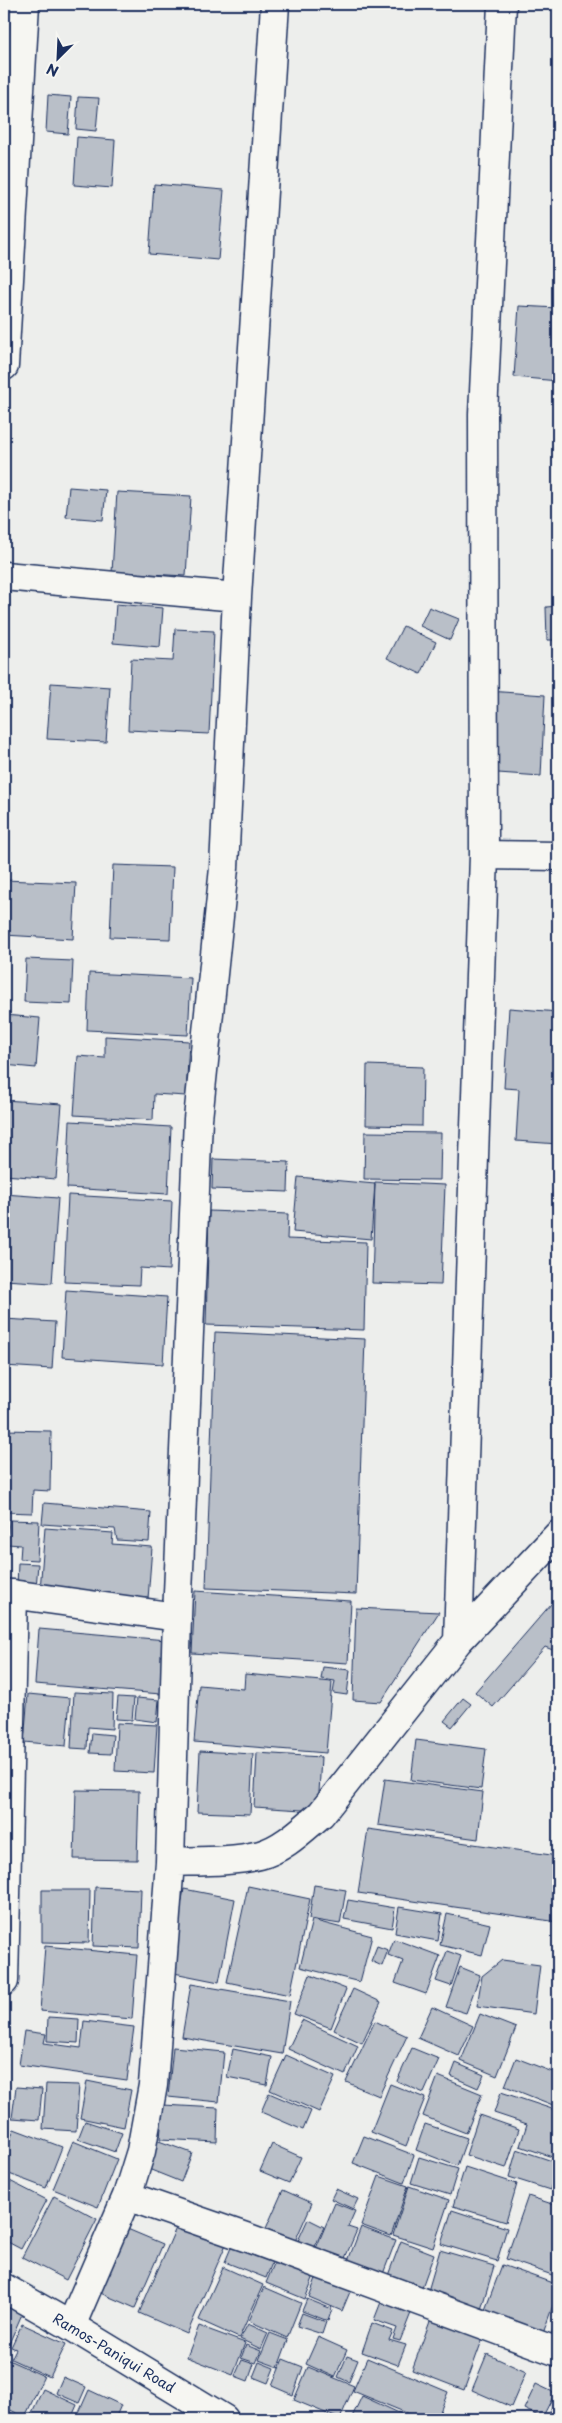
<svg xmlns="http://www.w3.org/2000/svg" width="562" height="2423" viewBox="0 0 562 2423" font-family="'Playpen Sans',sans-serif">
<rect width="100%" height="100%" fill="#edeeec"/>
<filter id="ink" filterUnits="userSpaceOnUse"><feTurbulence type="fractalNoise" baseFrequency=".02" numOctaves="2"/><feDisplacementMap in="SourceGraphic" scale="10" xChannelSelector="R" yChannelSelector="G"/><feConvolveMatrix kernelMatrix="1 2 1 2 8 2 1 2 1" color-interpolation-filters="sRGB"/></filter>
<g filter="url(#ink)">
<path fill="#b9bfc8" stroke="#1b2f5e" d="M48 95 71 97 68 134 46 132Z
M78 97 99 98 96 131 76 129Z
M77 137 115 140 112 188 74 185Z
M154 184 224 190 218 260 149 254Z
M519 306 558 308V381L514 377Z
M69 487 106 490 103 520 66 517Z
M117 492 191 496 186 576 112 572Z
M116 604 163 608 160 647 113 643Z
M558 606V640H547L546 607Z
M429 607 459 619 450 640 420 626Z
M403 626 436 642 421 674 387 658Z
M175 629 214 631 209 734 128 730 131 659 173 661Z
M51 683 110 687 106 742 47 739Z
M488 691 545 695 541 776 484 772Z
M113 865 173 867 170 939 110 937Z
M4 880 76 883 73 939 4 935Z
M26 959 73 961 71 1004 24 1002Z
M89 973 191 978 188 1035 87 1030Z
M509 1008 558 1012V1144L516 1141 519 1089 504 1088Z
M4 1015 40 1018 36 1068 4 1065Z
M105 1036 189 1041 186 1096 154 1094 153 1120 74 1115 78 1056 105 1058Z
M367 1065 423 1067 422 1126 366 1125Z
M4 1100 62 1104 56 1179 4 1175Z
M70 1121 171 1127 168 1194 67 1188Z
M365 1132 441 1133 440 1180 364 1179Z
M213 1159 289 1162 288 1192 212 1189Z
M298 1177 375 1184 371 1239 293 1232Z
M375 1182 445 1185 441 1285 372 1283Z
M4 1194 58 1198 52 1283 4 1280Z
M68 1195 172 1201 169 1270 140 1268 139 1285 64 1282Z
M209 1211 288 1214 287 1239 366 1242 364 1330 206 1325Z
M66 1290 167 1297 163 1364 62 1357Z
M4 1319 55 1322 52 1369 4 1366Z
M215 1332 365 1339 356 1594 206 1588Z
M4 1430 51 1431 50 1491 33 1490 32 1513 4 1512Z
M44 1503 151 1512 149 1542 117 1540 115 1529 42 1524Z
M9 1520 39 1521 37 1560 20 1559 21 1545 7 1544Z
M45 1528 113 1533 112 1544 152 1547 148 1599 40 1590Z
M18 1563 38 1564 36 1588 17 1587Z
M195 1591 351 1601 348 1663 192 1653Z
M558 1596V1652L545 1647 493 1707 475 1692Z
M356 1608 439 1612 381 1702 353 1700Z
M39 1629 166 1640 161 1694 35 1684Z
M323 1667 350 1670 347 1695 333 1693 335 1681 321 1679Z
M245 1674 332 1682 326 1753 194 1742 199 1685 244 1689Z
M74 1692 113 1694 112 1729 88 1727 87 1749 71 1748Z
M28 1694 70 1698 66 1746 24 1742Z
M118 1697 134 1698 132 1720 116 1719Z
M137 1698 159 1700 157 1722 135 1719Z
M463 1698 471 1704 452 1727 444 1721Z
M117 1723 157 1725 154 1773 115 1771Z
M92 1733 113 1735 111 1754 90 1753Z
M416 1740 486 1749 481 1789 411 1780Z
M200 1751 253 1754 250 1814 197 1812Z
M257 1753 321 1757 318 1811 254 1807Z
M385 1779 483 1792 478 1839 378 1825Z
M76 1790 139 1791 137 1860 74 1859Z
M368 1829 558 1856V1922L358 1893Z
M314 1885 346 1890 340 1924 309 1919Z
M248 1886 310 1899 290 1995 227 1982Z
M95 1887 141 1889 139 1948 93 1946Z
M184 1889 235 1899 219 1982 169 1972Z
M42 1890H90L89 1943 42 1942Z
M348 1900 395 1908 392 1928 344 1919Z
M399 1907 442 1914 438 1941 395 1933Z
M447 1914 490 1924 482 1955 440 1945Z
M312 1920 372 1936 360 1982 300 1967Z
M394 1939 440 1956 426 1994 395 1983 403 1961 388 1955Z
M45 1946 137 1955 132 2019 40 2011Z
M377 1946 388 1950 382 1966 371 1961Z
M447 1951 461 1956 451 1986 436 1981Z
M502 1960 540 1965 534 2014 477 2006 482 1976Z
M460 1967 480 1975 466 2013 446 2007Z
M310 1975 346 1989 331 2028 294 2014Z
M191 1984 290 2001 282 2054 182 2037Z
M353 1989 381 2002 362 2043 334 2030Z
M432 2007 473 2026 459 2056 418 2038Z
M480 2014 516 2028 497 2076 461 2061Z
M48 2017 79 2019 78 2043 47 2041Z
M302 2020 358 2046 345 2075 288 2049Z
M84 2021 134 2027 127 2080 19 2065 24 2031 46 2034 44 2043 81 2048Z
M375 2021 407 2036 379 2096 346 2082Z
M173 2047 224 2052 219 2102 168 2097Z
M412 2048 439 2059 424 2093 397 2081Z
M233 2049 272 2057 267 2085 227 2077Z
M286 2055 335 2077 319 2112 270 2090Z
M516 2058 558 2074V2107L505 2086Z
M456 2063 484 2075 478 2088 451 2076Z
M438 2076 482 2094 466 2133 423 2116Z
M87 2081 131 2090 124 2127 80 2118Z
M46 2084 79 2085 76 2131 43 2129Z
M390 2084 425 2098 406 2146 371 2132Z
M16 2087 42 2089 39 2120 12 2118Z
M501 2092 558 2111V2159L520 2146 527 2124 494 2113Z
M269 2093 311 2111 303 2130 261 2112Z
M163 2105 218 2108 217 2142 160 2139Z
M479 2115 519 2129 506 2168 466 2155Z
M85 2121 122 2133 115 2152 78 2139Z
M425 2124 467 2138 457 2166 416 2150Z
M14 2129 62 2147 46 2188 4 2172V2155Z
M364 2136 414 2155 404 2183 353 2163Z
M156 2140 192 2153 181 2182 146 2168Z
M73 2141 117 2159 98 2207 53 2189Z
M272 2144 301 2157 289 2183 260 2171Z
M517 2149 558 2163 550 2190 509 2177Z
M419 2157 458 2169 450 2195 411 2183Z
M465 2167 517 2184 506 2222 453 2206Z
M379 2176 408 2186 391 2236 361 2225Z
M4 2178 47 2200 21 2249 4 2240Z
M409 2186 449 2200 433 2248 393 2235Z
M336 2189 358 2199 353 2209 331 2199Z
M283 2190 312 2203 292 2248 263 2235Z
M54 2196 97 2219 66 2280 22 2257Z
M528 2196 558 2206V2277L506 2259Z
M335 2203 355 2211 348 2227 357 2230 342 2265 314 2253Z
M452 2210 507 2228 497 2261 441 2244Z
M308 2219 324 2227 312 2253 296 2245Z
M179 2221 227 2242 187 2334 139 2313Z
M361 2227 396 2240 381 2279 346 2266Z
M125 2228 163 2244 135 2308 98 2292Z
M235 2238 276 2253 266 2278 225 2262Z
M401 2241 434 2254 421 2290 387 2278Z
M440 2250 494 2266 480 2313 426 2298Z
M279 2252 317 2268 305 2299 266 2283Z
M502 2265 558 2285V2291L541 2339 482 2318Z
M223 2267 263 2285 239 2338 199 2320Z
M318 2273 352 2287 342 2311 309 2297Z
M264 2287 301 2303 287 2338 249 2321Z
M307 2299 332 2309 328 2321 302 2311Z
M381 2302 411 2313 400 2341 393 2339 397 2328 374 2320Z
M4 2305 22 2314 8 2346 4 2344Z
M302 2313 326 2322 322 2334 297 2326Z
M432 2316 484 2335 464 2390 412 2370Z
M558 2316V2343L549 2340Z
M372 2323 393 2331 389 2340 406 2345 398 2365 362 2352Z
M22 2324 66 2344 50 2377 11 2359 16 2349 11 2347Z
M248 2324 268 2333 261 2349 240 2339Z
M199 2326 245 2343 233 2375 187 2357Z
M270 2333 288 2340 278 2367 259 2360Z
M318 2337 347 2350 335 2377 306 2364Z
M246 2345 261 2351 256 2363 241 2358Z
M487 2354 526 2372 511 2407 472 2390Z
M347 2356 358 2360 349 2382 338 2377Z
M4 2358 44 2376 25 2417 4 2407Z
M367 2358 448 2392 437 2419H421L353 2391Z
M283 2359 303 2367 293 2395 272 2386Z
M242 2360 254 2364 248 2381 235 2376Z
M259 2362 274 2368 268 2383 253 2377Z
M308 2367 354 2386 340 2419 294 2400Z
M63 2377 86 2387 79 2403 56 2393Z
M536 2384 555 2393 542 2418 524 2409Z
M43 2389 77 2405 71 2419H29Z
M89 2390 121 2405 115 2419H82L77 2417Z
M558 2394V2419H546Z
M362 2396 412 2419H351Z
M4 2410 20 2417 19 2419H4Z"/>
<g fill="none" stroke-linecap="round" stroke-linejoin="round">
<defs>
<path id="minor" d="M4 366 25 4
M4 576 237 597
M484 855 483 414 502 4
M4 1593 177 1617 198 1119 224 868 237 597 275 4
M458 1641 484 855 558 856
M170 1862C200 1861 231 1862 260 1855 283 1849 303 1829 321 1814L458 1641 558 1535
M4 1981 13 1594
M127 2196 251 2239 558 2352
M71 2326 127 2196 141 2151 153 2085 170 1862 177 1617"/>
<path id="major" d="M4 2288 71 2326 224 2419"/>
</defs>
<use href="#minor" stroke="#1b2f5e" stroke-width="31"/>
<use href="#major" stroke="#1b2f5e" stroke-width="31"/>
<use href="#minor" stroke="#f6f6f2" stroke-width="28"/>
<use href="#major" stroke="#f6f6f2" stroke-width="28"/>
</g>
</g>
<g text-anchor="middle" stroke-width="4" stroke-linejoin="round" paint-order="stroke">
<g font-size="14" fill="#1b2f5e" stroke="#f6f6f2">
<text transform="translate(114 2353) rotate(31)" y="5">Ramos-Paniqui Road</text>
</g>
</g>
<rect width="562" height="2423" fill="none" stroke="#f6f6f2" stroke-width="20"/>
<rect x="10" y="10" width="542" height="2403" fill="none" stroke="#1b2f5e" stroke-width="2" filter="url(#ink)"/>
<g transform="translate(58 58) rotate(204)" stroke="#f6f6f2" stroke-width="4" paint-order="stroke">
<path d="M0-4L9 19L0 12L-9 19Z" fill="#1b2f5e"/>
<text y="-8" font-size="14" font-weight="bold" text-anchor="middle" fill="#1b2f5e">N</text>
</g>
</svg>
